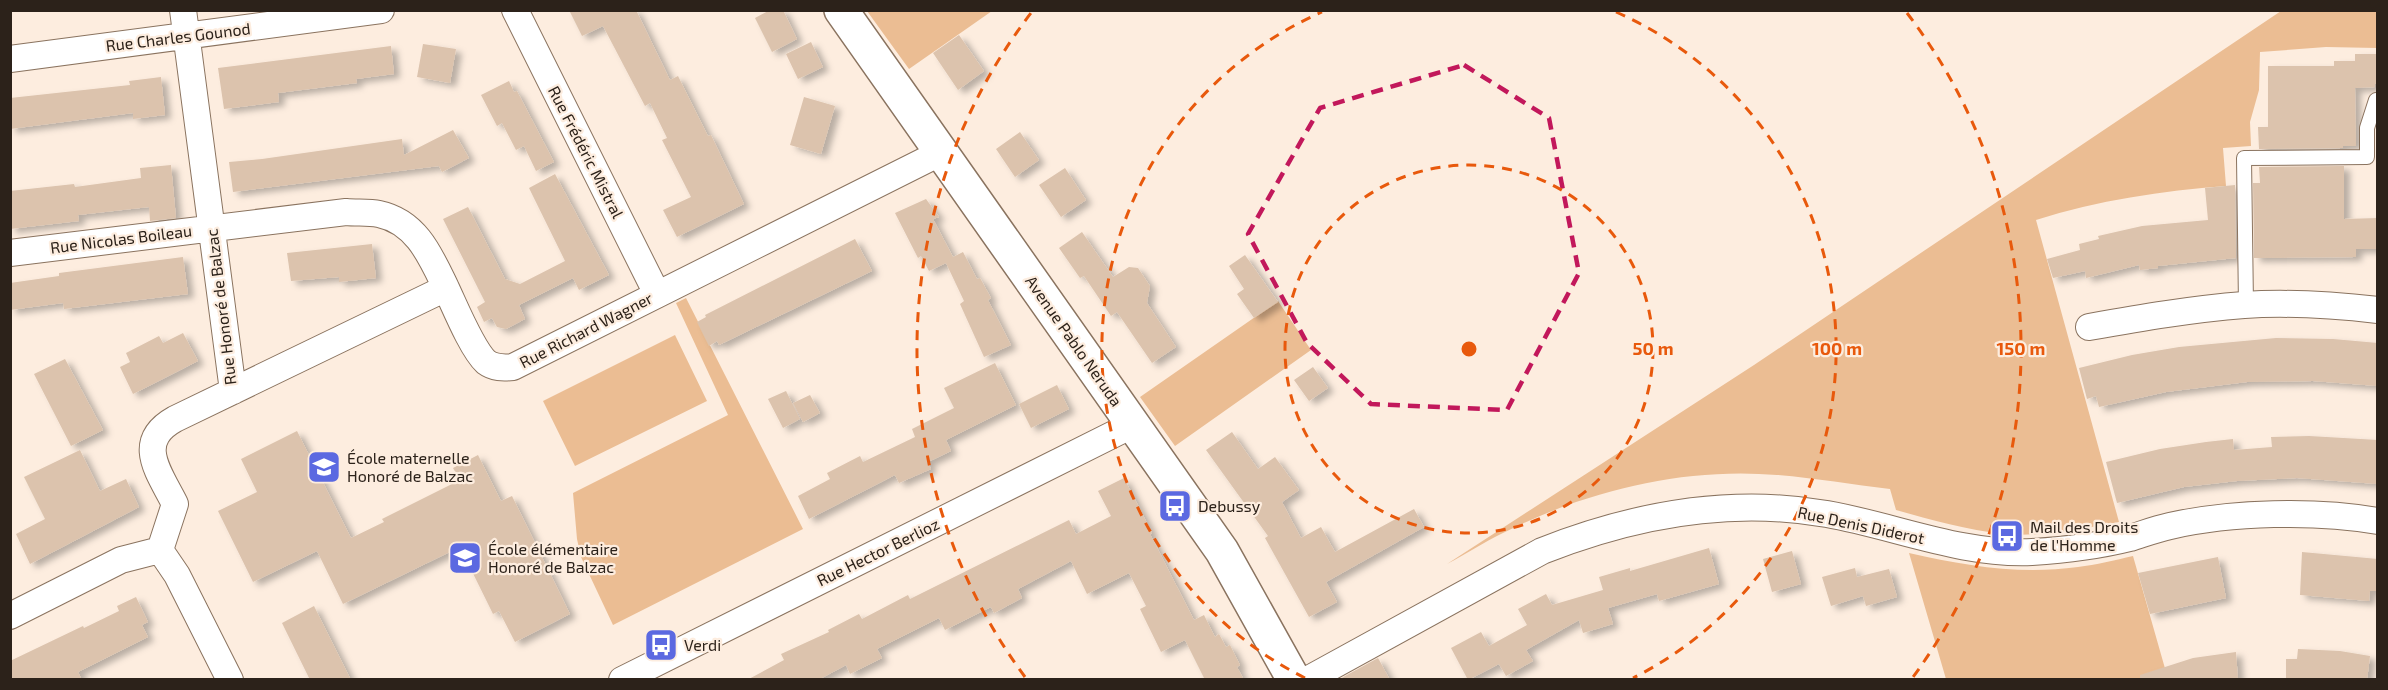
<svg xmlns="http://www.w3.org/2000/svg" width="2388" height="690" viewBox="0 0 2388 690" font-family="'Exo 2',sans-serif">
<defs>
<filter id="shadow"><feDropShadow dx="6" dy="4" stdDeviation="3" flood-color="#0004"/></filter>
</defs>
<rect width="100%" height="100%" fill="#fdeddf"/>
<path fill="#ebbd93" d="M867 11H992L909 69Z
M2281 11H2377V48L2326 47 2260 52 2259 90 2250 122 2251 146 2223 148 2226 186C2162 191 2098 200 2036 220L2119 522C2081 529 2042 537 2004 534 1967 530 1932 520 1896 510L1890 489C1853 485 1815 478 1777 475 1683 467 1586 491 1503 533 1484 542 1466 554 1447 564L1754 365Z
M686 298 803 529 613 625 581 557 577 539 573 493 728 415 676 303Z
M1278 301 1311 350 1175 446 1140 397Z
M675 335 707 401 575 466 543 401Z
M1909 553C1966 566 2020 575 2078 567 2096 565 2115 560 2133 556L2168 679H1946Z"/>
<path fill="#dcc3ad" filter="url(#shadow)" d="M569 10H636L670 80 678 76 708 136 711 135 744 204 677 237 663 210 691 197 662 140 667 138 650 103 645 106 603 26 582 36Z
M770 10H783L797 39 772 52 755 18Z
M959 35 984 71 958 90 933 53Z
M811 42 823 67 798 79 786 54Z
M423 44 456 49 450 83 417 77Z
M391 46 394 74 356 79 357 83 278 93 279 102 224 109 218 68Z
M2355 54H2378V83L2375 84V87L2355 88 2356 146H2343V148L2259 149 2258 127H2268V66H2334V61H2355Z
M161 77 165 115 133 119V113L10 129V98L130 85 129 81Z
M509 81 514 92 517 91 554 162 536 171 524 146 516 150 502 123 497 126 481 95Z
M804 97 835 106 821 154 790 145Z
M453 130 469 158 442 172 439 166 233 192 229 162 262 159 402 139 404 155Z
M1020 132 1039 160 1015 177 996 149Z
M171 165 176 218 150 221 149 207 78 215 79 221 10 229V191L74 184 75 187 141 178 140 168Z
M2344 166V219L2378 218V249H2356V257L2254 258 2253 183H2260L2259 167Z
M1065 168 1086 200 1061 217 1039 185Z
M555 174 609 275 579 290 573 278 519 305 525 319 506 329 497 327 492 318 484 322 477 307 485 302 443 219 468 207 505 279 520 284 565 261 529 188Z
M2235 185 2236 258 2158 266V268L2140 270 2139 265 2086 278 2085 271 2053 278 2047 259 2080 250 2079 244 2099 239 2098 236 2142 226 2208 220 2205 188Z
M926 199 939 217 933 219 953 257 963 252 977 279 980 278 991 298 988 300 1011 345 984 357 960 304 964 301 946 263 929 271 921 256 918 258 895 213Z
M1082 232 1113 277 1129 267 1138 268 1150 286 1147 303 1176 347 1152 363 1117 312 1111 316 1084 276 1080 278 1059 248Z
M855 239 872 271 719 345 717 341 709 346 697 322 706 317 705 315Z
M372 244 376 278 339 282V277L291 281 287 253Z
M1245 255 1278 302 1254 318 1237 294 1244 289 1229 266Z
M183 257 188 294 64 309 63 303 10 310V283L59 276V273Z
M183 333 198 361 133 394 120 367 130 362 126 353 159 336 163 343Z
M2276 338 2333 339 2378 343V386L2313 381 2247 382 2166 392 2099 407 2096 396 2087 399 2079 368 2132 355 2179 347Z
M65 359 103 430 71 446 34 374Z
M995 363 1016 405 946 440 951 451 928 462 931 469 899 483 895 475 809 519 798 496 830 479 827 473 860 456 863 462 915 437 912 429 954 408 944 388Z
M1313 367 1328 388 1309 401 1294 380Z
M1057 385 1069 409 1031 428 1019 404Z
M786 391 800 419 783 428 768 399Z
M810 395 820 413 803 422 793 403Z
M297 431 351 538 384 522 382 519 460 480 453 468 478 455 501 501 512 496 570 614 515 642 499 611 493 614 460 547 343 604 317 551 253 582 218 511 257 492 241 459Z
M1232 432 1258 469 1275 457 1299 490 1282 502 1301 538 1321 527 1335 552 1414 509 1424 527 1326 582 1337 602 1309 617 1265 538 1268 536 1206 450Z
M2309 436 2378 440V484L2297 478 2237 481 2184 487 2117 503 2106 462 2160 449 2206 442 2233 439 2234 450 2272 447 2271 437Z
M80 450 100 491 126 479 139 507 30 564 16 534 45 519 24 477Z
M1124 478 1152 533 1150 534 1194 620 1204 615 1215 637 1219 634 1226 647 1230 645 1240 665 1237 667 1244 680H1205L1185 640 1161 652 1140 609 1146 606 1129 573 1087 594 1071 561 1018 589 1022 598 994 613 991 607 945 630 939 618 877 649 882 658 850 674 846 665 818 680H747L784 660 781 654 829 632 828 630 859 614 862 619 908 595 910 599 1069 520 1076 534 1111 516 1098 491Z
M1709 548 1719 584 1659 601 1657 594 1608 608 1613 624 1583 633 1579 620 1526 650 1533 661 1506 676 1499 664 1468 680 1451 648 1481 632 1489 646 1527 625 1518 609 1546 594 1552 605 1603 590 1599 577 1630 568V571Z
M1792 551 1801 584 1772 592 1763 559Z
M2302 552 2378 559V591H2370L2369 601 2300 595Z
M2218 557 2226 598 2150 614 2138 573Z
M1855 568 1857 577 1889 569 1897 597 1866 606 1863 596 1831 606 1822 577Z
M136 597 148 622 142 625 148 637 78 672 82 680H10V661L83 626 84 628 119 611 117 606Z
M314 606 351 680H310L282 623Z
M2298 649 2340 651 2370 656 2367 680H2286V659H2297Z
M2236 652 2238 680H2140V675L2193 658Z
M1378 658 1390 680H1339L1345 676Z"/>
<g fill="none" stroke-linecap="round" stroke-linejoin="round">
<defs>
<path id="lane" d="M2246 305 2244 158 2367 157V128L2376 100"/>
<path id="street" d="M183 10 233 391
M515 10 657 294
M10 59 381 10
M10 253 346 212C357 213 369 212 379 214 417 222 431 257 446 288
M2089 327C2140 318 2192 309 2244 305 2288 302 2334 305 2378 310
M160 550 175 504C159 472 134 442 175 419L446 288C455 307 472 349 486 362 494 368 503 368 513 367L940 153
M160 550 177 575 230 680
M10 616 121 560 160 550
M622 680 1134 424
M1307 680 1542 551C1633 515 1730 497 1827 514 1895 526 1961 555 2032 552 2065 550 2098 546 2130 538 2143 534 2156 529 2170 526 2231 512 2316 510 2378 521"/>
<path id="secondary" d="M841 10 1222 551 1294 680"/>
</defs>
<use href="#lane" stroke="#8a735f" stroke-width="16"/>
<use href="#street" stroke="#8a735f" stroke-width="28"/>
<use href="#secondary" stroke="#8a735f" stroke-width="36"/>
<use href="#lane" stroke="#fff" stroke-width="14"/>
<use href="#street" stroke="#fff" stroke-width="26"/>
<use href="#secondary" stroke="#fff" stroke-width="33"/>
</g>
<path fill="none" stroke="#c2185b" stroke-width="4.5" stroke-dasharray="12 8" stroke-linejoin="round" d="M1464 65 1549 118 1579 273 1507 410 1371 404 1307 343 1248 234 1320 108Z"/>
<g fill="none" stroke="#e8590c" stroke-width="3" stroke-dasharray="10 8">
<circle cx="1469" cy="349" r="184"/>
<path d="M1305 678A368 368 0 0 1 1322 12M1616 12A368 368 0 0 1 1633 678"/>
<path d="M1025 677A552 552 0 0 1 1031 13M1907 13A552 552 0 0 1 1913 677"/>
</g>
<defs>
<symbol id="school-square" viewBox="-11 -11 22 22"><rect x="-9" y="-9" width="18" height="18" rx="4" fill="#5b69e1" stroke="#fdeddf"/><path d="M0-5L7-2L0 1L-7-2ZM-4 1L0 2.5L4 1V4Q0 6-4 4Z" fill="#fff"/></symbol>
<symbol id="bus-square" viewBox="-11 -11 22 22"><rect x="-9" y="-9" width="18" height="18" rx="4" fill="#5b69e1" stroke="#fdeddf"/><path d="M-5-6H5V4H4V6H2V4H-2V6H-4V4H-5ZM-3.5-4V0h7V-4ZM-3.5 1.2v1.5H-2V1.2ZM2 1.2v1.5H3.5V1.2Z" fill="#fff"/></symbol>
</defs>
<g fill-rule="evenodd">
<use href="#school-square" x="305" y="448" width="38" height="38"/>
<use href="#bus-square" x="1156" y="487" width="38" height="38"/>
<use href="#bus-square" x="1988" y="517" width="38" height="38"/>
<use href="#school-square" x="446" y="539" width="38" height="38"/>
<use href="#bus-square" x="642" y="626" width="38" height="38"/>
</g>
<g text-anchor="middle" stroke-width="4.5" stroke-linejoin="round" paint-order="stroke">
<g font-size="16" fill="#2c221a" stroke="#fdeddf">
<text transform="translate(178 37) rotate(-7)" y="6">Rue Charles Gounod</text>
<text transform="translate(586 152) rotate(63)" y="6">Rue Frédéric Mistral</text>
<text transform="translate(121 239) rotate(-7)" y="6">Rue Nicolas Boileau</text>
<text transform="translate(221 307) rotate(-97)" y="6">Rue Honoré de Balzac</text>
<text transform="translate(586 330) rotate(-27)" y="6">Rue Richard Wagner</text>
<text transform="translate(1074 341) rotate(55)" y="6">Avenue Pablo Neruda</text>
<text transform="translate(1861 525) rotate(12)" y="6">Rue Denis Diderot</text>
<text transform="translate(878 552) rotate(-26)" y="6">Rue Hector Berlioz</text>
</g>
<g font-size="16" fill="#2c221a" stroke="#fdeddf" text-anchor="start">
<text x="347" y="464">École maternelle<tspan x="347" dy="18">Honoré de Balzac</tspan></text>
<text x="1198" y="512">Debussy</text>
<text x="2030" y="533">Mail des Droits<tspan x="2030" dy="18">de l'Homme</tspan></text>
<text x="488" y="555">École élémentaire<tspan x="488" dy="18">Honoré de Balzac</tspan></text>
<text x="684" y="651">Verdi</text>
</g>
</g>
<circle cx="1469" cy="349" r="9" fill="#e8590c" stroke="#fdeddf" stroke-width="3"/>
<g font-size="18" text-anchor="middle" font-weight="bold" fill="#e8590c" stroke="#fdeddf" stroke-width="4.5" stroke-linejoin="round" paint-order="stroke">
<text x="1653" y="355">50 m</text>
<text x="1837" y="355">100 m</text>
<text x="2021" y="355">150 m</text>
</g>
<rect width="2388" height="690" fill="none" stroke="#2c221a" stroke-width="24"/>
</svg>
